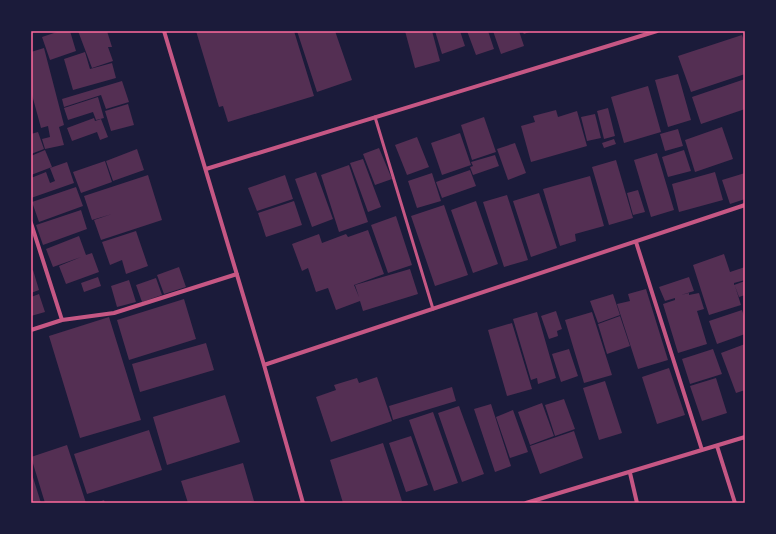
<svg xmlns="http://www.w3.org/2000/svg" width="776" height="534" viewBox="0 0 776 534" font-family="'Roboto Condensed',sans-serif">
<rect width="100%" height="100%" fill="#1b1b3a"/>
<path fill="#542f53" d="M60 31H70L76 51 50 60 42 37Z
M78 31H107L112 47H108L113 61 92 68Z
M196 31H294L314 96 228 122 223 106 219 107Z
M297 31H335L352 80 317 92Z
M405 31H432L440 61 415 68Z
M435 31H460L465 46 442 54Z
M467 31H488L494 49 476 55Z
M493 31H519L524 46 501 54Z
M522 31H532L524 34Z
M742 35 745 43V74L691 92 678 56Z
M44 48 64 125 59 127 64 145 45 149 42 139 50 137 48 126 41 128 31 91V52Z
M85 52 90 69 112 63 116 78 73 90 64 59Z
M678 74 691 120 668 127 655 80Z
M745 79V109L701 124 692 97Z
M122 81 129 102 106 109 101 95 64 107 62 99Z
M648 86 661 132 624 143 611 97Z
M98 97 104 118 96 120 93 112 68 120 64 108Z
M128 104 134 125 111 131 105 111Z
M608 108 615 136 604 139 597 111Z
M556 110 558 117 577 111 587 146 531 162 521 126 535 122 533 116Z
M595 114 601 138 587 141 581 117Z
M484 117 496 152 472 160 461 125Z
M94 118 95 121 101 119 108 137 100 140 97 132 72 141 67 128Z
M722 127 733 159 695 172 685 140Z
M678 129 683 146 665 151 660 134Z
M38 132 44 149 31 154V134Z
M460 133 471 165 442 175 431 143Z
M417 137 429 167 407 175 395 145Z
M614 139 616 144 604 148 602 143Z
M515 143 526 173 508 180 497 149Z
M379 148 392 179 375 185 363 154Z
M137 149 144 170 113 181 106 161Z
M45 150 52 167 31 175V156Z
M684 150 691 171 668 177 662 157Z
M657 153 674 210 651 217 634 160Z
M495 155 499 166 473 175 470 167 473 166 471 162Z
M363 159 381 207 368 212 350 163Z
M616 160 633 218 609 225 592 167Z
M105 161 112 182 81 193 73 172Z
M67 162 74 183 31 198V178L46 172 50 183 55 181 50 168Z
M349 165 368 222 339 232 321 175Z
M470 170 476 186 442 198 436 182Z
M316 172 333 219 312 227 295 179Z
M715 172 723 200 679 212 672 184Z
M432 173 441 201 417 208 408 181Z
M745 173V199L730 204 722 180Z
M148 175 162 220 101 240 94 220 112 214 92 220 84 196Z
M285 175 293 199 257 211 248 188Z
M590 176 604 226 575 234 576 241 560 246 543 189Z
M76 187 83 206 39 222 32 202Z
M638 190 645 212 633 215 627 193Z
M539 193 557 248 531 257 513 201Z
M507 195 528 260 504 267 483 202Z
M294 201 302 225 266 237 258 213Z
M476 201 498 264 473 273 451 210Z
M444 205 468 275 435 286 411 216Z
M81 210 87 229 43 245 36 225Z
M396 216 412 265 388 273 371 225Z
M368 230 384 274 354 285 359 297 355 285 410 269 418 294 363 311 360 301 336 310 328 288 316 292 308 268 302 271 292 244 319 234 322 243 346 234 348 237Z
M136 231 148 266 126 274 122 260 110 265 102 242Z
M79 236 86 255 92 253 99 272 66 284 59 266 81 257 53 267 46 249Z
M724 254 730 272 745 267V280L734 283V285L745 281V295L739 297 735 286 741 305 709 315 693 265Z
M179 267 186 287 164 294 157 275Z
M33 270 39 290 31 293V271Z
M98 277 101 286 84 292 81 283Z
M689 277 694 291 681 295 689 293V295L699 293 704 309 697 311 707 344 678 353 663 304 675 300V298L665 301 659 287Z
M156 278 162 295 142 302 136 285Z
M129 280 136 302 117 307 111 286Z
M646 289 668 360 638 369 617 304 630 301 628 294Z
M39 294 45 312 31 316V297Z
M613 294 620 315 598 323 590 301Z
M184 299 196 339 129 360 117 320Z
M742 310 745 319V334L717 344 709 321Z
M556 311 562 329 557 331 558 336 549 339 541 316Z
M537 312 556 378 538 384 537 378 531 380 513 319Z
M592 312 612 375 584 383 565 320Z
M620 316 630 346 607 354 598 324Z
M109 317 141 420 80 438 49 336Z
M512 323 532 389 507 396 488 330Z
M206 343 214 370 140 392 132 364Z
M745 344V390L736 393 721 353Z
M569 349 578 376 561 382 552 354Z
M713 349 722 374 690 384 682 359Z
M669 368 685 415 657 424 642 377Z
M377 377 392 421 331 442 316 397 336 390 334 385 357 378 359 383Z
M716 378 727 413 702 421 690 386Z
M605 381 622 433 599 440 583 388Z
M452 387 456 401 393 420 389 406Z
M225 395 240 442 167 465 153 417Z
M564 399 575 429 555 436 545 405Z
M542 403 554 436 530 445 518 412Z
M491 404 511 466 495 472 474 409Z
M459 406 484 474 462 482 438 413Z
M513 410 528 452 510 458 496 417Z
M433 412 458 483 434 491 409 420Z
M149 430 162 470 87 494 74 454Z
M574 431 583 458 540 474 530 446Z
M411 436 428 485 406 492 389 443Z
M383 443 402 501 396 503H343L330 460Z
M67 445 86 503H45L31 457Z
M243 463 254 501 246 503H188L181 481Z
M31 471 41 503H31Z
M104 500 105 503H96Z"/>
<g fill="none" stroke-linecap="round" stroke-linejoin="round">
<path stroke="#c65784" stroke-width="3" d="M375 117 433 309"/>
<path stroke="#c65784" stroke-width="4" d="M164 31 264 365 303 503
M206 169 657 31
M31 223 62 320
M636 242 702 450
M31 330 62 320 114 313 237 274
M264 365 745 205
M717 446 735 503
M630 473 637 503
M526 503 745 437"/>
</g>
<rect width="776" height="534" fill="none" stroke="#1b1b3a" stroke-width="64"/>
<rect x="32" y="32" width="712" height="470" fill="none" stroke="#ff6b9d" stroke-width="1.5"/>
</svg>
